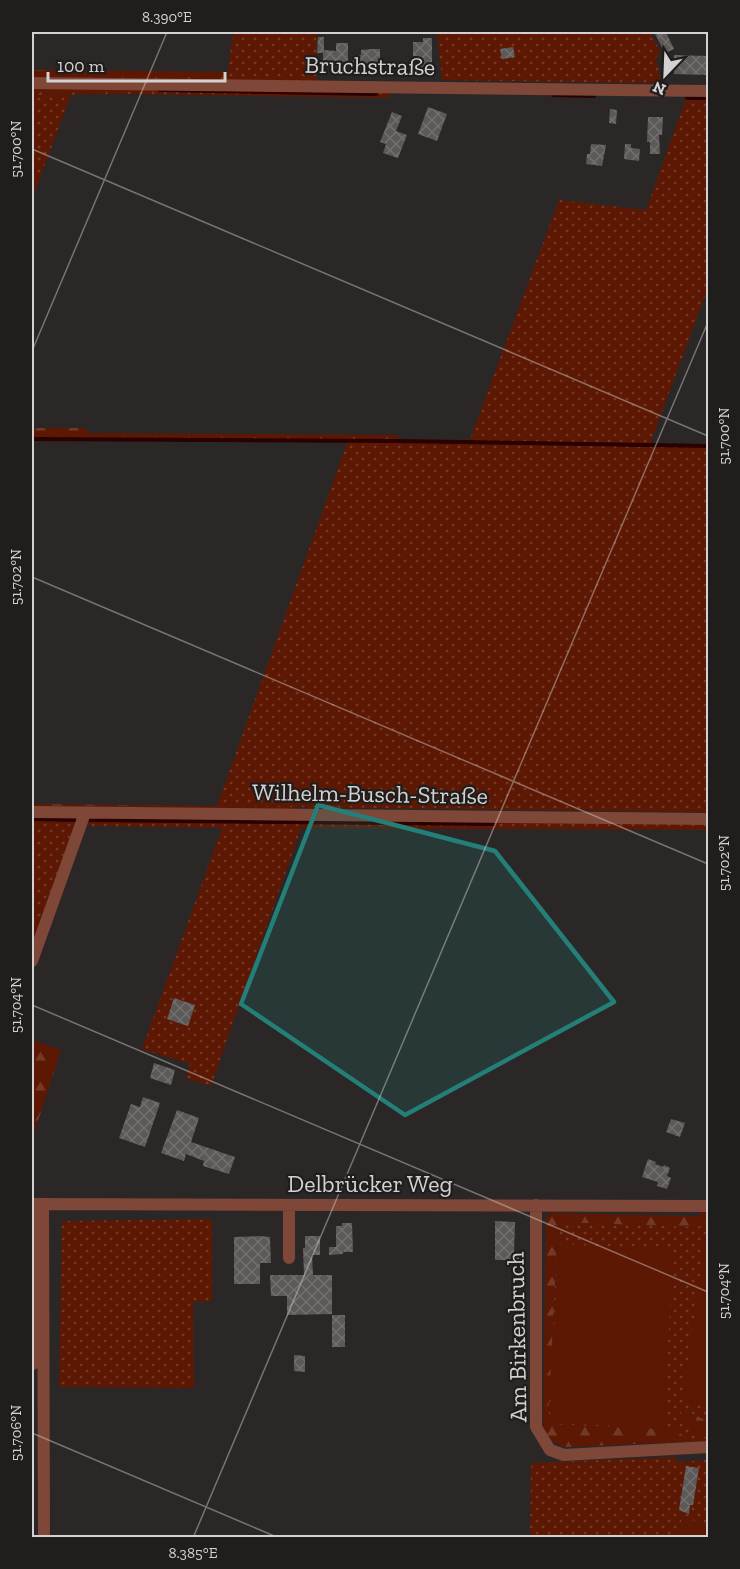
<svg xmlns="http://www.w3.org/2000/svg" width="740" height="1569" viewBox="0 0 740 1569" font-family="'Zilla Slab',serif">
<defs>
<pattern id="grass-dots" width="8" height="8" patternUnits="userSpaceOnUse" patternTransform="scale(1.5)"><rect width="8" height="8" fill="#5d1804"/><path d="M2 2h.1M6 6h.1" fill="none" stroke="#733928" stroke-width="1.8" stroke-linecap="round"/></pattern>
<pattern id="forest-firs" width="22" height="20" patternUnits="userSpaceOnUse" patternTransform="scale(1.5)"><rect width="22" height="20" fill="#5d1804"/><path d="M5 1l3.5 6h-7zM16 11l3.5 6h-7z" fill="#733928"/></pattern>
<pattern id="building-cross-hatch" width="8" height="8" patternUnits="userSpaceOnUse" patternTransform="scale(1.5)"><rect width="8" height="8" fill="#5c5958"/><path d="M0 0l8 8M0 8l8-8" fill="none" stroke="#72706f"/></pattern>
</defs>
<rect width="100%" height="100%" fill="#2a2726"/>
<path fill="url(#grass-dots)" d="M233 32H317L316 83 225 82 228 72Z
M437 32H650L661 53 656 57 661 83 442 80Z
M121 88 389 91V98L119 94Z
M32 95H71L32 199Z
M685 95 708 96V288L650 444 708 446V812L217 806 348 440 469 442 559 200 646 210 685 101Z
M32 815H80L32 946Z
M91 815 708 822V830L301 828 211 1086 186 1078 190 1064 142 1049 222 828 87 826Z
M212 1219V1301L193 1302 194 1388 59 1387 62 1221Z
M706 1220 708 1221V1226H707L682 1401 708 1405V1422L683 1408 679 1421 690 1431 708 1438V1441L679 1442 684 1437 548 1424 558 1222 698 1227Z
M677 1457V1462L708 1460V1515L706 1523 708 1524V1526L683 1517 675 1537 530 1538 531 1463Z"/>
<path fill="url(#forest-firs)" d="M35 70 228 72 225 82 123 81 119 94 32 95V75H33Z
M32 428H85L89 433 398 435 397 441 32 439Z
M32 804 295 807V812L32 810Z
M32 1040 61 1050 35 1130 32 1129Z
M708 1190V1221H706L698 1227 558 1222 548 1424 677 1430 685 1438 679 1442 565 1447 550 1440 543 1427 546 1219 549 1213 700 1216Z
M682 1408 708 1422V1438L690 1431 679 1421Z"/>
<path fill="#5d1804" d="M707 1226H708V1405L682 1401Z
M558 1244 672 1250 665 1428 550 1423Z
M683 1517 708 1526V1537H675Z"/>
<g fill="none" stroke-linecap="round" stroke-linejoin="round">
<path stroke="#280100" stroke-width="4" d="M160 90 376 94
M553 95 594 96
M687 98H708
M32 439 397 441 708 446
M32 819 75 820
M89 820 493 824"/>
</g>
<path fill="url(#building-cross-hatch)" d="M654 32H666L674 49 665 53Z
M318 37H324V50L336 51V43H348V62H342L341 67 323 66V53H317Z
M423 38H432V72L417 71V56H413V42H423Z
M513 47 515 57 502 59 500 49Z
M371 49H380V64H368V67H353V55H361V50Z
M674 55 708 56V75L674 74Z
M428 107 447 114 437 141 418 134Z
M610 109 617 110 616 124 609 123Z
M392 112 402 116 396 131 407 135 398 158 383 153 386 144 380 142Z
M648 117H663L662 135H659L660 154H650V142H647Z
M591 144 606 145 602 166 586 164 587 154H590Z
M625 144H631V148L640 149 639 161 624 159Z
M174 998 195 1005 188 1026 167 1019Z
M154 1063 175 1070 171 1085 150 1078Z
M143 1097 160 1103 145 1147 119 1138 131 1104 140 1107Z
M177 1110 199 1118 191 1142 235 1157 229 1174 203 1166 204 1161 186 1154 184 1161 161 1153Z
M671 1119 685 1123 680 1137 666 1132Z
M648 1159 656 1162 655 1164 663 1167 664 1165 670 1168 667 1176 671 1178 667 1189 657 1186 658 1182 642 1177Z
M495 1221 515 1222 514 1252H519V1265L507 1264V1260H495Z
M342 1223H352L353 1252H343V1254L329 1255V1247H336V1226H342Z
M260 1236 270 1237 271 1263H260V1284H234V1237Z
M305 1236H320V1255H312L313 1275H332V1314L287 1315V1296H271L270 1275H304L303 1248H305Z
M332 1315H345V1347H332Z
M294 1355 305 1356V1372L294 1371Z
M686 1466 699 1468 693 1505H690L689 1514 679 1510Z"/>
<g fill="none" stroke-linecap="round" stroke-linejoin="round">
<path stroke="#7e4738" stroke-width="12" d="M32 83 708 91
M32 812 708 819
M32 961 85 813
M32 1204 708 1206
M43 1204 44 1538
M289 1205V1258
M536 1205V1427L550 1450 564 1455 708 1447
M32 1364H33L34 1204"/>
</g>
<path fill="#237f78" fill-opacity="0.2" stroke="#237f78" stroke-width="4.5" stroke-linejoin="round" d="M318 805 495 851 614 1002 405 1115 241 1004Z"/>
<path fill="none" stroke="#d3d1d1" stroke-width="1.5" stroke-opacity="0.45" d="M32 149 708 436M32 351 167 32M32 577 708 864M32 1005 708 1292M32 1433 279 1538M193 1538 708 322"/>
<g text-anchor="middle" stroke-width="4.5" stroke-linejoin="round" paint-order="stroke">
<g font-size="24" fill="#d3d1d1" stroke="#201d1d">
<text transform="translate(370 66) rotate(1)" y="8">Bruchstraße</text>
<text transform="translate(370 794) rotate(1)" y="8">Wilhelm-Busch-Straße</text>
<text x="370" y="1192">Delbrücker Weg</text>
<text transform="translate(517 1337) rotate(-91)" y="8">Am Birkenbruch</text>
</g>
</g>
<rect width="740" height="1569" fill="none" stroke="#201d1d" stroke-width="66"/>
<g transform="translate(665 75) rotate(203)" stroke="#201d1d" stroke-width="4.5" paint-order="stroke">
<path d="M0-4.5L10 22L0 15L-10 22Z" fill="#d3d1d1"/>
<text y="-9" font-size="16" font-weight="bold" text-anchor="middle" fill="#d3d1d1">N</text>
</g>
<path d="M48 72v9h177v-9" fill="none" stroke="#d3d1d1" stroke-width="3"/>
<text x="57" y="72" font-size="18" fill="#d3d1d1" stroke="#201d1d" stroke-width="4.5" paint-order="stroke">100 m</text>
<rect x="33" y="33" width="674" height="1503" fill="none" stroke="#d3d1d1" stroke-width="2"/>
<g font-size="15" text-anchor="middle" fill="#d3d1d1">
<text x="167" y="22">8.390°E</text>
<text transform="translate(16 149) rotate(-90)" y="5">51.700°N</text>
<text transform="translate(724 436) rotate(-90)" y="5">51.700°N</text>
<text transform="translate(16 577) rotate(-90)" y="5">51.702°N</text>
<text transform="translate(724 863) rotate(-90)" y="5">51.702°N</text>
<text transform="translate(16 1005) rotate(-90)" y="5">51.704°N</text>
<text transform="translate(724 1291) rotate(-90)" y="5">51.704°N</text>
<text transform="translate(16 1433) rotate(-90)" y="5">51.706°N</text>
<text x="193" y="1558">8.385°E</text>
</g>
</svg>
